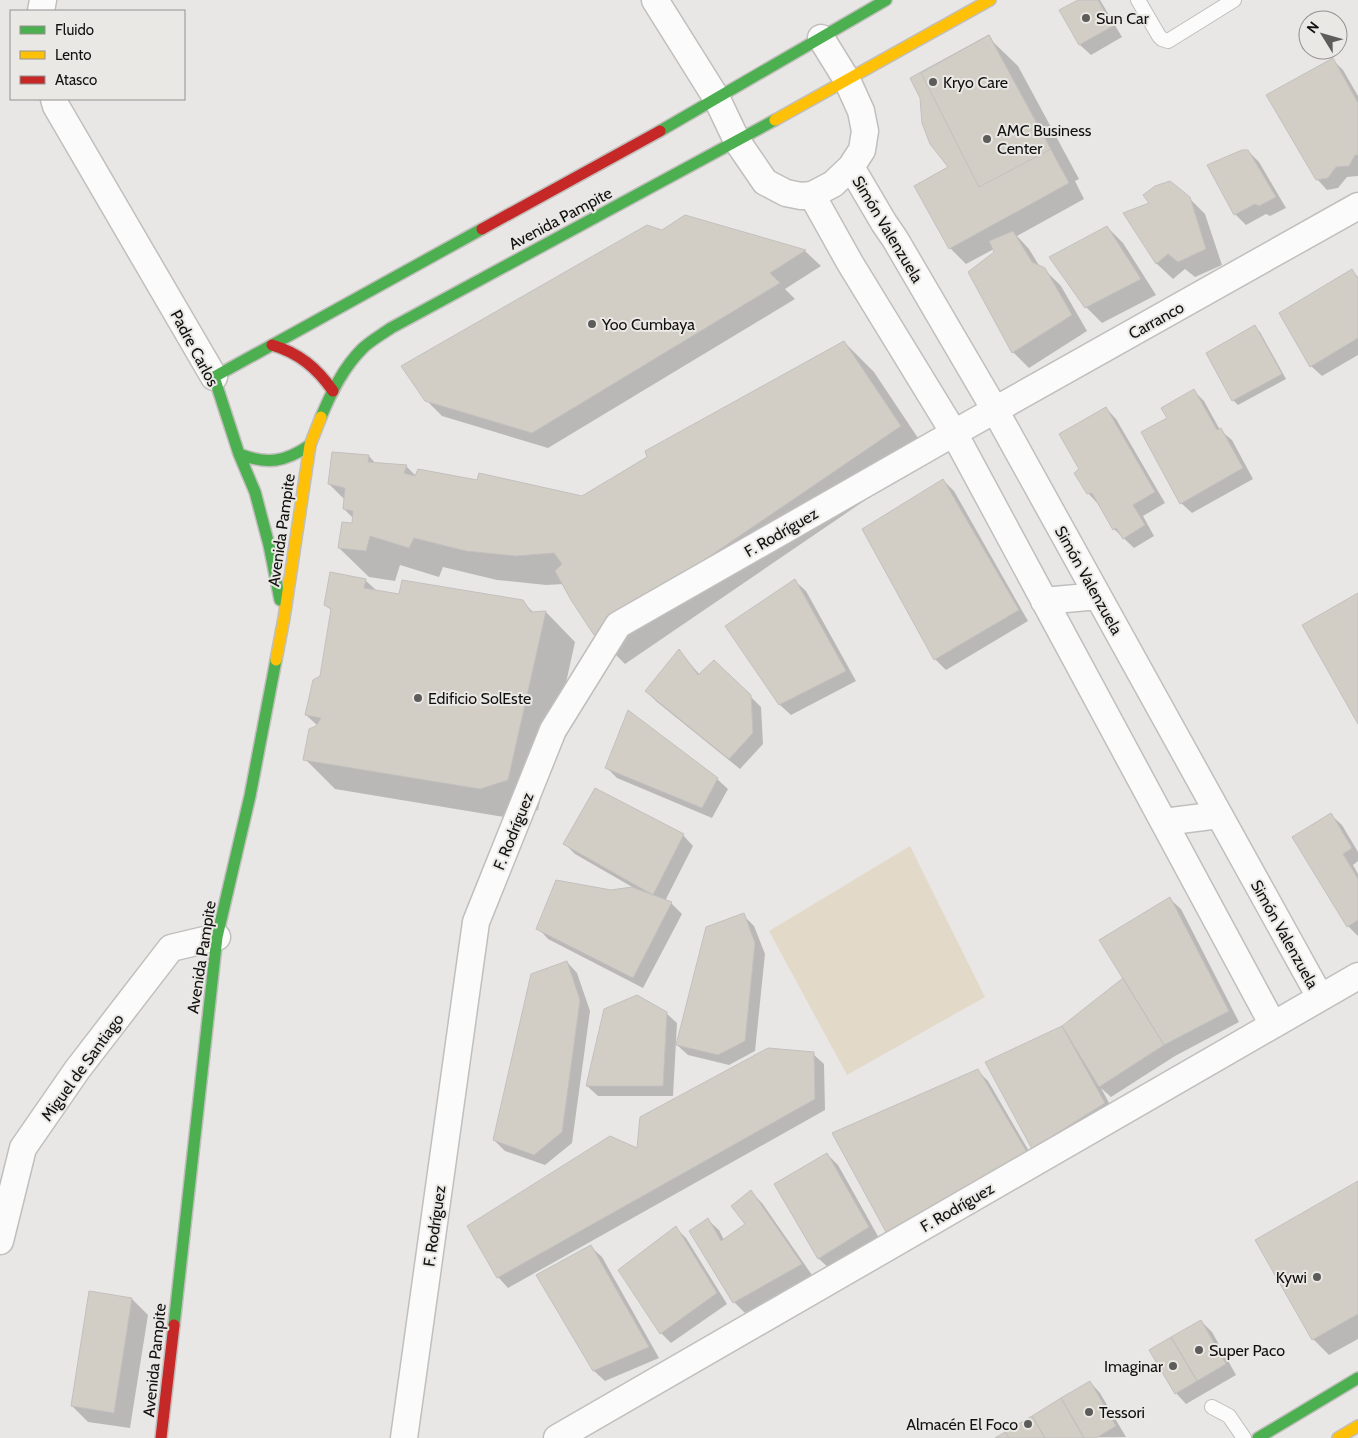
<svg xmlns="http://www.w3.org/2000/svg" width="1358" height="1438" viewBox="0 0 1358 1438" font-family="Cabin,sans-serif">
<rect width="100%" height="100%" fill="#e9e7e5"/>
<path fill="#e2d9c9" d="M910 846 985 997 847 1075 769 931Z"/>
<path fill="#0003" d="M1080 0H1100L1122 37 1091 55 1080 45 1061 11Z
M988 37 1018 66 1079 179 1075 181 1084 199 1017 236 1029 249 1040 267 1044 269 1061 286 1087 331 1029 368 1013 352 994 249 966 264 950 248V168Z
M1333 60 1343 70 1358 96V176L1347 177 1338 188 1327 190 1317 179Z
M1248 151 1259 162 1286 208 1270 216 1266 214 1246 225 1235 214 1208 166Z
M1189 198 1205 214 1222 265 1195 277 1185 269 1173 279 1157 264 1125 214Z
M685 216 805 251 821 266 785 289 795 299 548 448 442 416 426 400 662 231Z
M1107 227 1123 243 1156 295 1102 323 1086 307Z
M1352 271 1358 277V355L1322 376 1311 366Z
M1255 327 1260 332 1286 379 1238 405 1233 400Z
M844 342 874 372 930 456 625 664 595 634 564 584 546 585 497 580 443 567 439 577 400 565 395 581 369 577 339 548 353 524 354 519 344 509 345 500 329 484 369 456 376 464 406 466 416 476 478 481 582 497Z
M1194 391 1204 401 1220 430 1232 440 1253 479 1192 513 1181 503 1168 418Z
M1106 408 1116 419 1165 503 1143 516 1154 536 1134 548 1114 529 1098 504 1088 493 1081 469Z
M943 480 954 491 1028 621 946 670 935 659Z
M365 580 377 591 400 595 522 601 534 613 546 612 575 642 538 810 510 818 335 789 305 759 318 726 306 715 321 677 332 611 326 604Z
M795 581 806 591 856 681 791 715 780 705 727 626Z
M679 651 700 675 750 696 761 707 763 744 740 769 657 702 646 691Z
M607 768 717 779 728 789 712 818 617 778Z
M1331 815 1342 825 1358 852V861L1353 865 1358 874V936L1348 926Z
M683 835 693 846 665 901 671 903 682 914 643 988 548 939 538 928 611 891 634 888 575 854 565 844Z
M1170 899 1181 909 1239 1022 1175 1056 1111 1097 1101 1088 1115 1114 1044 1158 1033 1148 987 1063 1063 1027 1125 979Z
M743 915 754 926 765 954 755 1051 729 1065 688 1055 677 1045Z
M567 962 577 973 590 1011 572 1143 545 1165 505 1151 494 1140Z
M666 1013 677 1023 673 1096H598L587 1086Z
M813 1054 824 1064 825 1110 508 1288 498 1277 638 1150Z
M977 1070 988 1081 1037 1165 898 1241 887 1231Z
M827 1154 838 1165 879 1238 830 1269 819 1259 775 1185Z
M1358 1182V1339L1329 1355 1313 1339Z
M751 1192 762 1203 812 1275 745 1313 734 1302 708 1220 719 1230 724 1240 747 1225Z
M676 1228 686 1238 727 1304 671 1343 661 1333Z
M591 1247 602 1257 659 1358 605 1381 594 1371Z
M90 1293 132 1299 148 1315 130 1428 88 1422 72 1406Z
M1201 1321 1212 1332 1236 1375 1186 1404 1176 1393Z
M1090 1382 1100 1393 1126 1437 997 1438Z"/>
<path fill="#d3cec5" stroke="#c2c0bf" d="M1078 0H1098L1113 26 1079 45 1059 10Z
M989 35 1069 183 949 249 914 186 948 167 930 144 922 123 920 98 910 78Z
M989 35 1051 149 979 187 921 73Z
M1333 58 1358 103V155H1355L1349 166 1336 167 1328 178 1316 180 1266 95Z
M1242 150H1248L1276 197 1259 206 1255 204 1234 215 1207 165Z
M1170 181 1190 197 1206 249 1178 262 1168 254 1156 264 1123 213 1149 203 1143 195 1155 186Z
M685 215 806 250 770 273 780 283 532 433 425 401 401 366 647 225 662 230Z
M1107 226 1141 279 1085 308 1049 257Z
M1013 231 1032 262 1045 268 1072 315 1012 353 968 272 994 252 989 241Z
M1352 269 1358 279V338L1310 367 1279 313Z
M1255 325 1282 374 1232 401 1206 353Z
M844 341 901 426 594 635 571 600 555 571 562 564 554 553 516 556 466 551 414 538 409 548 370 536 366 551 338 548 342 522 352 523 353 511 343 509 345 488 328 484 332 452 369 455 368 462 407 465 404 473 415 476 418 469 477 480 479 473 582 496 647 457 645 451Z
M1194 389 1217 430 1221 428 1243 468 1180 504 1141 432 1167 418 1161 408Z
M1106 407 1155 492 1133 505 1145 525 1123 539 1116 528 1113 530 1092 493 1087 494 1074 473 1079 469 1059 434Z
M943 479 1019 610 934 660 862 529Z
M330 572 366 579 364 588 399 594 402 580 523 600 531 612 546 611 508 780 480 789 303 760 309 729 316 726 321 718 305 715 313 680 320 676 331 609 324 605Z
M795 579 846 671 779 705 725 626Z
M1358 593V724L1302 625Z
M679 649 698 675 714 660 751 695 753 733 729 759 645 691Z
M628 710 718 778 702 808 605 768Z
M595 788 684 834 653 895 563 844Z
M1331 813 1352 848 1343 854 1358 879V920L1347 927 1292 837Z
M556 880 611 890 632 887 672 902 633 978 536 929Z
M1170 897 1229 1011 1164 1045 1099 940Z
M744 913 755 943 745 1041 718 1055 676 1045 706 927Z
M567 961 580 1000 562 1132 534 1155 493 1140 531 974Z
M1123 978 1164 1045 1099 1087 1062 1026Z
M637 995 667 1012 663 1086H586L604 1009Z
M1062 1026 1105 1103 1032 1149 985 1062Z
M768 1048 814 1052 815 1099 497 1278 467 1226 610 1136 637 1148 640 1117Z
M978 1069 1028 1154 886 1232 832 1133Z
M827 1153 869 1227 818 1259 774 1184Z
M1358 1181V1314L1312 1340 1255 1240Z
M751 1190 802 1264 733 1303 689 1231 708 1218 721 1241 745 1224 731 1206Z
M676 1226 717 1293 660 1334 618 1270Z
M591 1245 649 1347 593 1371 536 1275Z
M89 1291 132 1298 114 1413 71 1406Z
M1201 1320 1226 1364 1197 1381 1171 1337Z
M1171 1337 1197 1381 1175 1394 1149 1350Z
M1090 1381 1116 1426 1096 1438H1084L1061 1398Z
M1061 1398 1084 1438H1045L1032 1416Z
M1032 1416 1045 1438H1009L1005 1432Z
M1005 1432 1009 1438H995Z"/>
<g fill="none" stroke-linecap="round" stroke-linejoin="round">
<defs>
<path id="lane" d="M1138 0 1159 36 1162 39 1168 41 1234 0
M1212 1407 1229 1416 1244 1438"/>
<path id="street" d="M655 0 717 99 737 141 765 182 786 193 801 196 812 195 833 184 851 167 862 150 865 131 861 111 847 80 821 38
M41 11 43 0
M54 99 56 106 214 377
M851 167 884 223 895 239 995 410 1320 997
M812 195 850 263 954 433 1273 1025
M1044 601 1098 596
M1164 822 1219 815
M0 1241 23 1148 77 1070 171 948 217 937
M404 1438 476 922 553 730 618 625 954 433 1358 206
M557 1438 1358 976"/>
<path id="fast" d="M660 131 886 0
M321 417C331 393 343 368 362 349 370 341 381 335 391 328L775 120
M239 454C268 465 285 462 310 445
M280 600 269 545 255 492 239 454 214 377 482 229
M174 1325 217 937 250 796 276 660
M1258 1438 1358 1378"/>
<path id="slow" d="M775 120 990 0
M276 660 284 618 310 445 321 417
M1338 1438 1358 1426"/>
<path id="jam" d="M482 229 660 131
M272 345C299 353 317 368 333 391
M161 1438 174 1325"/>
</defs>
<use href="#lane" stroke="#c1bfbd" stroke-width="16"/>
<use href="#street" stroke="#c1bfbd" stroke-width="29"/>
<use href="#fast" stroke="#c1bfbd" stroke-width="14"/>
<use href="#slow" stroke="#c1bfbd" stroke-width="14"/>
<use href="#jam" stroke="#c1bfbd" stroke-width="14"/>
<use href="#lane" stroke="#fcfbfb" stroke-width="14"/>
<use href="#street" stroke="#fcfbfb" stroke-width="26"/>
<use href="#fast" stroke="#4caf50" stroke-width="11"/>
<use href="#slow" stroke="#ffc107" stroke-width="11"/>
<use href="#jam" stroke="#c62828" stroke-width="11"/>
</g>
<g fill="#5d5c5b" stroke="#eae8e4" stroke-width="2">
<circle cx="1086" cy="18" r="5"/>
<circle cx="933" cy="82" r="5"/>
<circle cx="987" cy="139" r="5"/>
<circle cx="592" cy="324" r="5"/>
<circle cx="418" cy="698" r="5"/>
<circle cx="1317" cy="1277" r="5"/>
<circle cx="1199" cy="1350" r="5"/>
<circle cx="1173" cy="1366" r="5"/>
<circle cx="1089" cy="1412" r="5"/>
<circle cx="1028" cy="1424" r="5"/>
</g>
<g text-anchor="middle" stroke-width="4" stroke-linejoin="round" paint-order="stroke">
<g font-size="16" fill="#121110" stroke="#eae8e4" text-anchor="start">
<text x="1096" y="24">Sun Car</text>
<text x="943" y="88">Kryo Care</text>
<text x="997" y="136">AMC Business<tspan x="997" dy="18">Center</tspan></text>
<text x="602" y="330">Yoo Cumbaya</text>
<text x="428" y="704">Edificio SolEste</text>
<text x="1307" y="1283" text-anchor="end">Kywi</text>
<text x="1209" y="1356">Super Paco</text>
<text x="1163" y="1372" text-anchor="end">Imaginar</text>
<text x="1099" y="1418">Tessori</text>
<text x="1018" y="1430" text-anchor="end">Almacén El Foco</text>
</g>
<g font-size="16" fill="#121110" stroke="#eae8e4">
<text transform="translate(560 218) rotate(-28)" y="6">Avenida Pampite</text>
<text transform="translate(888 229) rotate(59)" y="6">Simón Valenzuela</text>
<text transform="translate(1156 320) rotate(-29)" y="6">Carranco</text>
<text transform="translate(195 348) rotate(62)" y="6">Padre Carlos</text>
<text transform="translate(281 530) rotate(-82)" y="6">Avenida Pampite</text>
<text transform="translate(781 532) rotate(-30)" y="6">F. Rodríguez</text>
<text transform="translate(1089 580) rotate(61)" y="6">Simón Valenzuela</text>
<text transform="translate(513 831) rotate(-68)" y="6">F. Rodríguez</text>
<text transform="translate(1285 934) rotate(61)" y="6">Simón Valenzuela</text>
<text transform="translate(201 957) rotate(-81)" y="6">Avenida Pampite</text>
<text transform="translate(82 1067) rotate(-54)" y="6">Miguel de Santiago</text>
<text transform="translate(957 1207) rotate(-30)" y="6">F. Rodríguez</text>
<text transform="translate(434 1226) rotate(-82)" y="6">F. Rodríguez</text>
<text transform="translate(154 1360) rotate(-84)" y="6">Avenida Pampite</text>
</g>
</g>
<rect x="10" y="10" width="175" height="90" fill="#eae8e4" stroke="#94928f"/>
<rect x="20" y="26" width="25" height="8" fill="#4caf50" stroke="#94928f"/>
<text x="55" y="35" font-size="15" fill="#121110">Fluido</text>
<rect x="20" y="51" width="25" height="8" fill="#ffc107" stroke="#94928f"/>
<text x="55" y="60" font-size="15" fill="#121110">Lento</text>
<rect x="20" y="76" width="25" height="8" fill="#c62828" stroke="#94928f"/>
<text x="55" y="85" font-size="15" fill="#121110">Atasco</text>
<g transform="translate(1323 35) rotate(307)"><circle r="24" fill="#eae8e4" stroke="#94928f"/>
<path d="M0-4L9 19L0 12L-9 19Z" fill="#5d5c5b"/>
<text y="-8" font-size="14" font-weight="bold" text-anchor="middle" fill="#121110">N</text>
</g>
</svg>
